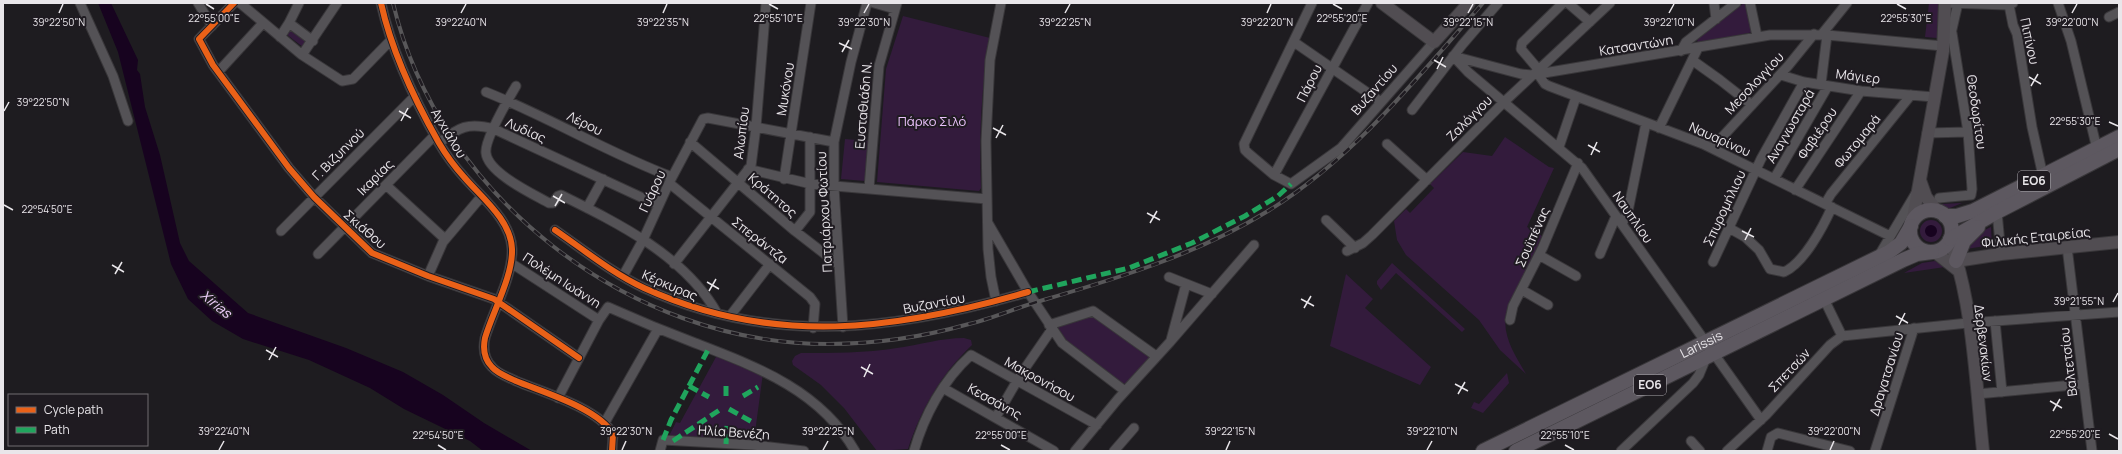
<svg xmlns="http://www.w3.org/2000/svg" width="2122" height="454" viewBox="0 0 2122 454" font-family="Manrope,sans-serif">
<rect width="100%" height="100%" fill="#1e1c20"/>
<path fill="#331b3c" d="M1744 3H1747L1753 32 1698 43 1697 39Z
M1929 3H1940L1937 38 1925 37Z
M903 16 990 38C981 87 979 138 981 188L979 191 877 182 886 69Z
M289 30 306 42 303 47 286 34Z
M1505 137 1549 167 1554 168 1527 227 1542 236 1538 244 1541 245 1506 314C1502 336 1515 355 1526 374L1500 350 1479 320 1406 255 1397 240 1394 221 1406 209 1410 213 1434 188 1430 184 1463 152 1492 156Z
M845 139 868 141 865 181 841 179Z
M1962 203 1950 208H1944L1941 204Z
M1920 231a11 11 0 1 1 22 0a11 11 0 1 1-22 0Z
M1991 227 1992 245 1966 249 1976 234Z
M1935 261 1945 267 1904 273 1922 263Z
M1392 263 1465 329 1462 332 1396 273 1381 290 1377 284V281Z
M1346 274 1373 299 1365 308 1431 367 1420 385 1330 346Z
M1093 313 1146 351 1150 357 1127 384 1121 383 1068 343 1057 326Z
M964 338 971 340 972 345C941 374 921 409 908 449L877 451 844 408 821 385 793 365 792 361 795 356 801 353C833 353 865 353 897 348 919 345 941 338 964 338Z
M712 354 763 373 754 440 669 436 676 422 680 423 716 357Z
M1507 373 1509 383 1483 413 1471 408 1474 402 1479 404Z"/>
<path fill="#17031f" d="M98 3H111L138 60 137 70 140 74 145 107 160 155 180 243 189 261 248 313 346 348 403 372 443 395 484 423 532 451H483L470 441 404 409 370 388 309 360 243 339 212 321 188 299 171 264 118 52Z
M1925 231a6 6 0 1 1 12 0a6 6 0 1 1-12 0Z"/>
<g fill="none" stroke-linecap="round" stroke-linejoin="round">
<defs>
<path id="street" d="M80 3 113 76 128 121
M198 3 212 26
M234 3 199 39 213 65 289 168 314 197 372 253 428 276 494 299 579 358
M240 3 302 55 342 81 353 79 391 40
M381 3C392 53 414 99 439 143 446 155 455 167 464 177 481 197 511 220 512 249 513 276 493 311 485 338 483 348 484 359 492 367 498 374 508 377 516 381 542 392 598 408 613 434L612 451
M874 3 895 9
M1312 3 1244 144 1245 150 1248 153 1274 175 1291 184 1341 148 1434 42
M1568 3 1590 22
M1714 3 1716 19
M1750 3 1757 36
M1948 3 2007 5 2013 3
M2058 3 2071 41 2097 149
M2009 5 2013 25 2017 34 2032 127 2043 176
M2109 17 2119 12
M289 23 313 41
M1822 34 1847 3
M280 37 289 23 299 3
M1950 38 1958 3
M1294 42 1381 102
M1681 51 1686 42 1736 3
M302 55 337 3
M1453 56 1521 74 1532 75 1770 35H1827L1943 46
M1453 56 1468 72 1582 168 1761 420
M1692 60 1720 80 1752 105
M1538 69 1521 49 1522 43 1563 3
M219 71 263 23
M1538 74 1545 84 1549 86 1703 144 1890 236
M1781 75 1804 82 1861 91 1934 97
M1821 84 1827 35
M516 86C509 98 484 140 486 153 488 173 533 194 549 203H553L558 196 561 195C618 223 685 256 717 313
M486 92C549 117 608 153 672 177
M1412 110 1462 45 1498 3
M1659 128 1698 48
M1927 133 1968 132
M690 142 795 231 839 265
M439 143C459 127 468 122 494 129L658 205
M1387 144 1427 180
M1559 147 1576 97
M1712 148 1788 66 1814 34
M748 169 811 184 987 199
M1274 175 1368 3
M784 179 811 3
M1774 179 1828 86
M669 183 810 297 815 304 813 328
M386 185 445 239
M869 188 879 66 897 3
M1795 190 1861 91
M1939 198 1971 195 1972 189 1968 132 1952 33
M1825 204 1831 194 1911 95
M587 208 603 179
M1997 212 2001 254
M1326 220 1355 248
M988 223 1028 292 1062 343 1125 391
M1622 224 1628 211 1646 123
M1729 228 1745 237 1759 250 1770 269 1784 272C1804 263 1823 227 1832 207
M555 230C584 250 612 273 644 288 773 347 897 330 1028 292
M281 231 415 96
M795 231 810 212V137
M2067 247 2092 451
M1347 251 1363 243 1372 235 1504 102 1610 3
M318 254 435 135
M1600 254 1616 216
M1539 255 1576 276
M1878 257 1916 193
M1713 262 1761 159 1804 82
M511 263 599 320
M674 264 751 166 756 127 766 3
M428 276 443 242 481 197
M623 276 643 240 669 183 703 119 708 118 834 142
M1169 277 1212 294
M1522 290 1548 305
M1824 299 1842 336
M996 301 991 277 988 249 986 141 990 60 1001 3
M730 316 770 264
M1510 320 1513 306 1543 247 1578 163
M1995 321 2002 392
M1049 325 1093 311 1156 356
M843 327 834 187V142L851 62 867 3
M1171 340 1186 284
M943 388 1054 451
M1977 394 2084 384
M558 398 599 320 608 307C637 320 666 332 695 343 757 367 820 390 855 451
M996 417 1021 374 1052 329
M604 424 658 329
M1691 441 1700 451
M660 451 663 440 753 445 804 451
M914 451C924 416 943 380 971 355L1097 425
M1075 451 1118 399 1170 342 1254 245
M1114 451 1134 428
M1621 451 1693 383 1699 375 1706 358
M1727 451 1766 415 1830 345 1842 336 1968 323 2119 312
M1767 451 1771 437 1778 433 1850 451
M1875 451 1914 328"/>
<path id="secondary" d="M1382 3 1434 42 1469 3
M1920 180 1926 197 1938 212
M1912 224 1943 51 1945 3
M1950 241C1973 302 1976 385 1983 451
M1935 252 1959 271
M1956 261 2001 254 2119 242"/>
<g id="primary">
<circle cx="1931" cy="231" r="21"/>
<path d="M1945 216H1957L1973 211 2119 137"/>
<path d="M1950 239 1997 212 2119 149"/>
<path d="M1956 261 1964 241 1978 227"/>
<path id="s1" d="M1483 451 1889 252 1901 243 1911 226"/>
<path d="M1516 451 1903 260 1917 254 1932 252"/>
</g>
</defs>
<use href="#street" stroke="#39373a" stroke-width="11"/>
<use href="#secondary" stroke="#39373a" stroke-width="14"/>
<use href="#primary" stroke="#39373a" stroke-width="16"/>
<use href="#street" stroke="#545256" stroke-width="9"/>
<use href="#secondary" stroke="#514d52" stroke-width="12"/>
<use href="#primary" stroke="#5d5860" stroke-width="14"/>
<defs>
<path id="rail" d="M393 3C439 197 629 344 828 344 875 344 923 337 969 324 993 318 1016 308 1040 301 1119 278 1198 254 1268 211 1354 158 1417 78 1483 3"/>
</defs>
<use href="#rail" stroke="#585759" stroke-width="4"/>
<use href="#rail" stroke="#1f1b21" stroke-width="2.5" stroke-dasharray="8" stroke-linecap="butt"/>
<path stroke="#20a55d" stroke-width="5" stroke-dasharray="10 5" stroke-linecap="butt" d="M1028 292 1129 268 1192 243 1245 216 1278 196 1291 184
M689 386 709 397
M726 386V401
M743 396 758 387
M729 409 754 423
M663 440 671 420 709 348
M673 441 721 409
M726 444 727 426"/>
<defs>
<path id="cycleway" d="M234 3 199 39 213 65 289 168 314 197 372 253 428 276 494 299 579 358
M381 3C392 53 414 99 439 143 446 155 455 167 464 177 481 197 511 220 512 249 513 276 493 311 485 338 483 348 484 359 492 367 498 374 508 377 516 381 542 392 598 408 613 434L612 451
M555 230C584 250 612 273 644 288 773 347 897 330 1028 292"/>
</defs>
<use href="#cycleway" stroke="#1f1b21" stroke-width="8"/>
<use href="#cycleway" stroke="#ea6118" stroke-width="6"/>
</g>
<path fill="none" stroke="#e9e6ea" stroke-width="1.5" d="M206 4 214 9M769 4 778 9M1333 4 1342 9M1897 4 1906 9M59 13 63 4M461 13 466 4M663 13 667 4M864 13 869 4M1065 13 1070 4M1267 13 1271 4M1468 13 1473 4M1669 13 1674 4M2072 13 2077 4M839 43 852 49M842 52 849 40M1434 60 1446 67M1437 69 1443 57M2029 77 2041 84M2031 86 2038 74M4 111 9 102M399 111 411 118M401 121 408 108M2109 122 2118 126M993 128 1006 135M996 138 1003 125M1588 145 1600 152M1591 155 1597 142M553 196 565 203M4 205 13 210M555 206 562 194M1147 213 1160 220M1150 223 1157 211M1742 231 1754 237M1745 240 1751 228M112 265 124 272M115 274 122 262M707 282 719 289M709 291 716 279M1301 299 1314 306M2113 302 2118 293M1304 308 1311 296M1896 316 1908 323M1899 325 1905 313M266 350 278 357M269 360 276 347M861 367 873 374M864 377 870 364M1455 384 1468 391M1458 394 1465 382M2050 401 2062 408M2053 411 2060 399M2109 434 2118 439M438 445 446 450M1001 445 1010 450M1565 445 1574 450M219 450 224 441M622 450 626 441M823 450 828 441M1226 450 1230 441M1427 450 1432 441M1830 450 1834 441"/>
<g text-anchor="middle" stroke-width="4" stroke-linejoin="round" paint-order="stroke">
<g fill="#1f1b21" stroke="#aca9ae" stroke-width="1">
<rect x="2018" y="171" width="32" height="20" rx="3"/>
<rect x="1634" y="375" width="32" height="20" rx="3"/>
</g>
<g font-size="12" font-weight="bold" fill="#e9e6ea">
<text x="2034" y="185">ΕΟ6</text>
<text x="1650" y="389">ΕΟ6</text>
</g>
<g font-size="13" fill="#e9e6ea" stroke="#1f1b21">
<text transform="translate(2030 41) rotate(78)" y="5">Πιπίνου</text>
<text transform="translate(1636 45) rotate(-9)" y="5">Κατσαντώνη</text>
<text transform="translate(1858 76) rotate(7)" y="5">Μάγιερ</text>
<text transform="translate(1309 83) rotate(-63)" y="5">Πάρου</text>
<text transform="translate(1754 83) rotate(-47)" y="5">Μεσολογγίου</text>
<text transform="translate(785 89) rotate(-81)" y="5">Μυκόνου</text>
<text transform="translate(1374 89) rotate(-49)" y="5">Βυζαντίου</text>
<text transform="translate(863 105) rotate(-85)" y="5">Ευσταθιάδη Ν.</text>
<text transform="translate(1977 112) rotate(82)" y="5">Θεοδωρίτου</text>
<text transform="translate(1469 118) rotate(-45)" y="5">Ζαλόγγου</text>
<text transform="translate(585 123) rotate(26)" y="5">Λέρου</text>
<text transform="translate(1790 126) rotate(-60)" y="5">Αναγνωσταρά</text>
<text transform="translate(526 130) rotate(24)" y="5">Λυδίας</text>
<text transform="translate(449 133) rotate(59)" y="5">Αγχιάλου</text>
<text transform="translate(741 133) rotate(-83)" y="5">Αλωπίου</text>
<text transform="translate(1817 133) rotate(-56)" y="5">Φαβιέρου</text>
<text transform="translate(1720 139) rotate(24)" y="5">Ναυαρίνου</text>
<text transform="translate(1857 141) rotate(-51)" y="5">Φωτομαρά</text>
<text transform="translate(338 154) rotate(-45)" y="5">Γ. Βιζυηνού</text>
<text transform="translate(375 177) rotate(-45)" y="5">Ικαρίας</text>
<text transform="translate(652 191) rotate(-65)" y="5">Γυάρου</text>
<text transform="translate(773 195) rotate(41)" y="5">Κράτητος</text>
<text transform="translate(1724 208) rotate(-65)" y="5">Σπυρομήλιου</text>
<text transform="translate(824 212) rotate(-93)" y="5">Πατριάρχου Φωτίου</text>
<text transform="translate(1633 217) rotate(55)" y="5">Ναυπλίου</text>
<text transform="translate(365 229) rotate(41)" y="5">Σκιάθου</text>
<text transform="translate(1532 237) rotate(-66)" y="5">Σουϊπένας</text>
<text transform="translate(2036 237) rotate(-6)" y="5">Φιλικής Εταιρείας</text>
<text transform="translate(760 240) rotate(38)" y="5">Σπεράντζα</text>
<text transform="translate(562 280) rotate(33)" y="5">Πολέμη Ιωάννη</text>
<text transform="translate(670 285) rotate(23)" y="5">Κέρκυρας</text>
<text transform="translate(934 303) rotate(-11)" y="5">Βυζαντίου</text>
<text transform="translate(1984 343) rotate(83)" y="5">Δερβενακίων</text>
<text dy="5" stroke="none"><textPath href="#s1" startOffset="243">Larissis</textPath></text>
<text transform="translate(2068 362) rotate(-97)" y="5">Βαλτετσίου</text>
<text transform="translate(1789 370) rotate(-47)" y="5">Σπετσών</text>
<text transform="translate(1886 374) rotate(-73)" y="5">Δραγατσανίου</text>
<text transform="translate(1040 379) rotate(29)" y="5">Μακρονήσου</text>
<text transform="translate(995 401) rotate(29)" y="5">Κεσσάνης</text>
<text transform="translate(734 432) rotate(4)" y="5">Ηλία Βενέζη</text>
</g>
<g font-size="13" fill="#eac1fb" stroke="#1f1b21">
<text x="932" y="126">Πάρκο Σιλό</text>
</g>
<g font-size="14" font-style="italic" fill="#eecffb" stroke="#1f1b21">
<text transform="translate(216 304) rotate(39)" y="5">Xirias</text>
</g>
</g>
<g font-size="10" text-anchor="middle" fill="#e9e6ea" stroke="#1f1b21" stroke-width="4" stroke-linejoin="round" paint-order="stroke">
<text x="214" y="22">22°55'00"E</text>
<text x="778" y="22">22°55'10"E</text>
<text x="1342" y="22">22°55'20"E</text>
<text x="1906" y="22">22°55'30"E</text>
<text x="2072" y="26">39°22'00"N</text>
<text x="59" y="26">39°22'50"N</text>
<text x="461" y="26">39°22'40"N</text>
<text x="663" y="26">39°22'35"N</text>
<text x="864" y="26">39°22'30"N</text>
<text x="1065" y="26">39°22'25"N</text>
<text x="1267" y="26">39°22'20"N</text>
<text x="1468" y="26">39°22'15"N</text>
<text x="1669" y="26">39°22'10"N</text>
<text x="43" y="106">39°22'50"N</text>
<text x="2075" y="125">22°55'30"E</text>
<text x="47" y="213">22°54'50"E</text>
<text x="2079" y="305">39°21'55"N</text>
<text x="224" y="435">39°22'40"N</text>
<text x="626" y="435">39°22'30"N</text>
<text x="828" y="435">39°22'25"N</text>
<text x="1230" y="435">39°22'15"N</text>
<text x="1432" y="435">39°22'10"N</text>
<text x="1834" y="435">39°22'00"N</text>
<text x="2075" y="438">22°55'20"E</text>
<text x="438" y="439">22°54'50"E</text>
<text x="1001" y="439">22°55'00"E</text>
<text x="1565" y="439">22°55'10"E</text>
</g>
<rect width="2122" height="454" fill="none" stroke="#e9e6ea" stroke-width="8"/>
<rect x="8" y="394" width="140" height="52" fill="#1f1b21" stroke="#706c71"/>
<rect x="16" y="407" width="20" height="6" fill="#ea6118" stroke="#706c71"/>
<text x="44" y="414" font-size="12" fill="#e9e6ea">Cycle path</text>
<rect x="16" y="427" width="20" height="6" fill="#20a55d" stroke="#706c71"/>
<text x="44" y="434" font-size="12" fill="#e9e6ea">Path</text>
</svg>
